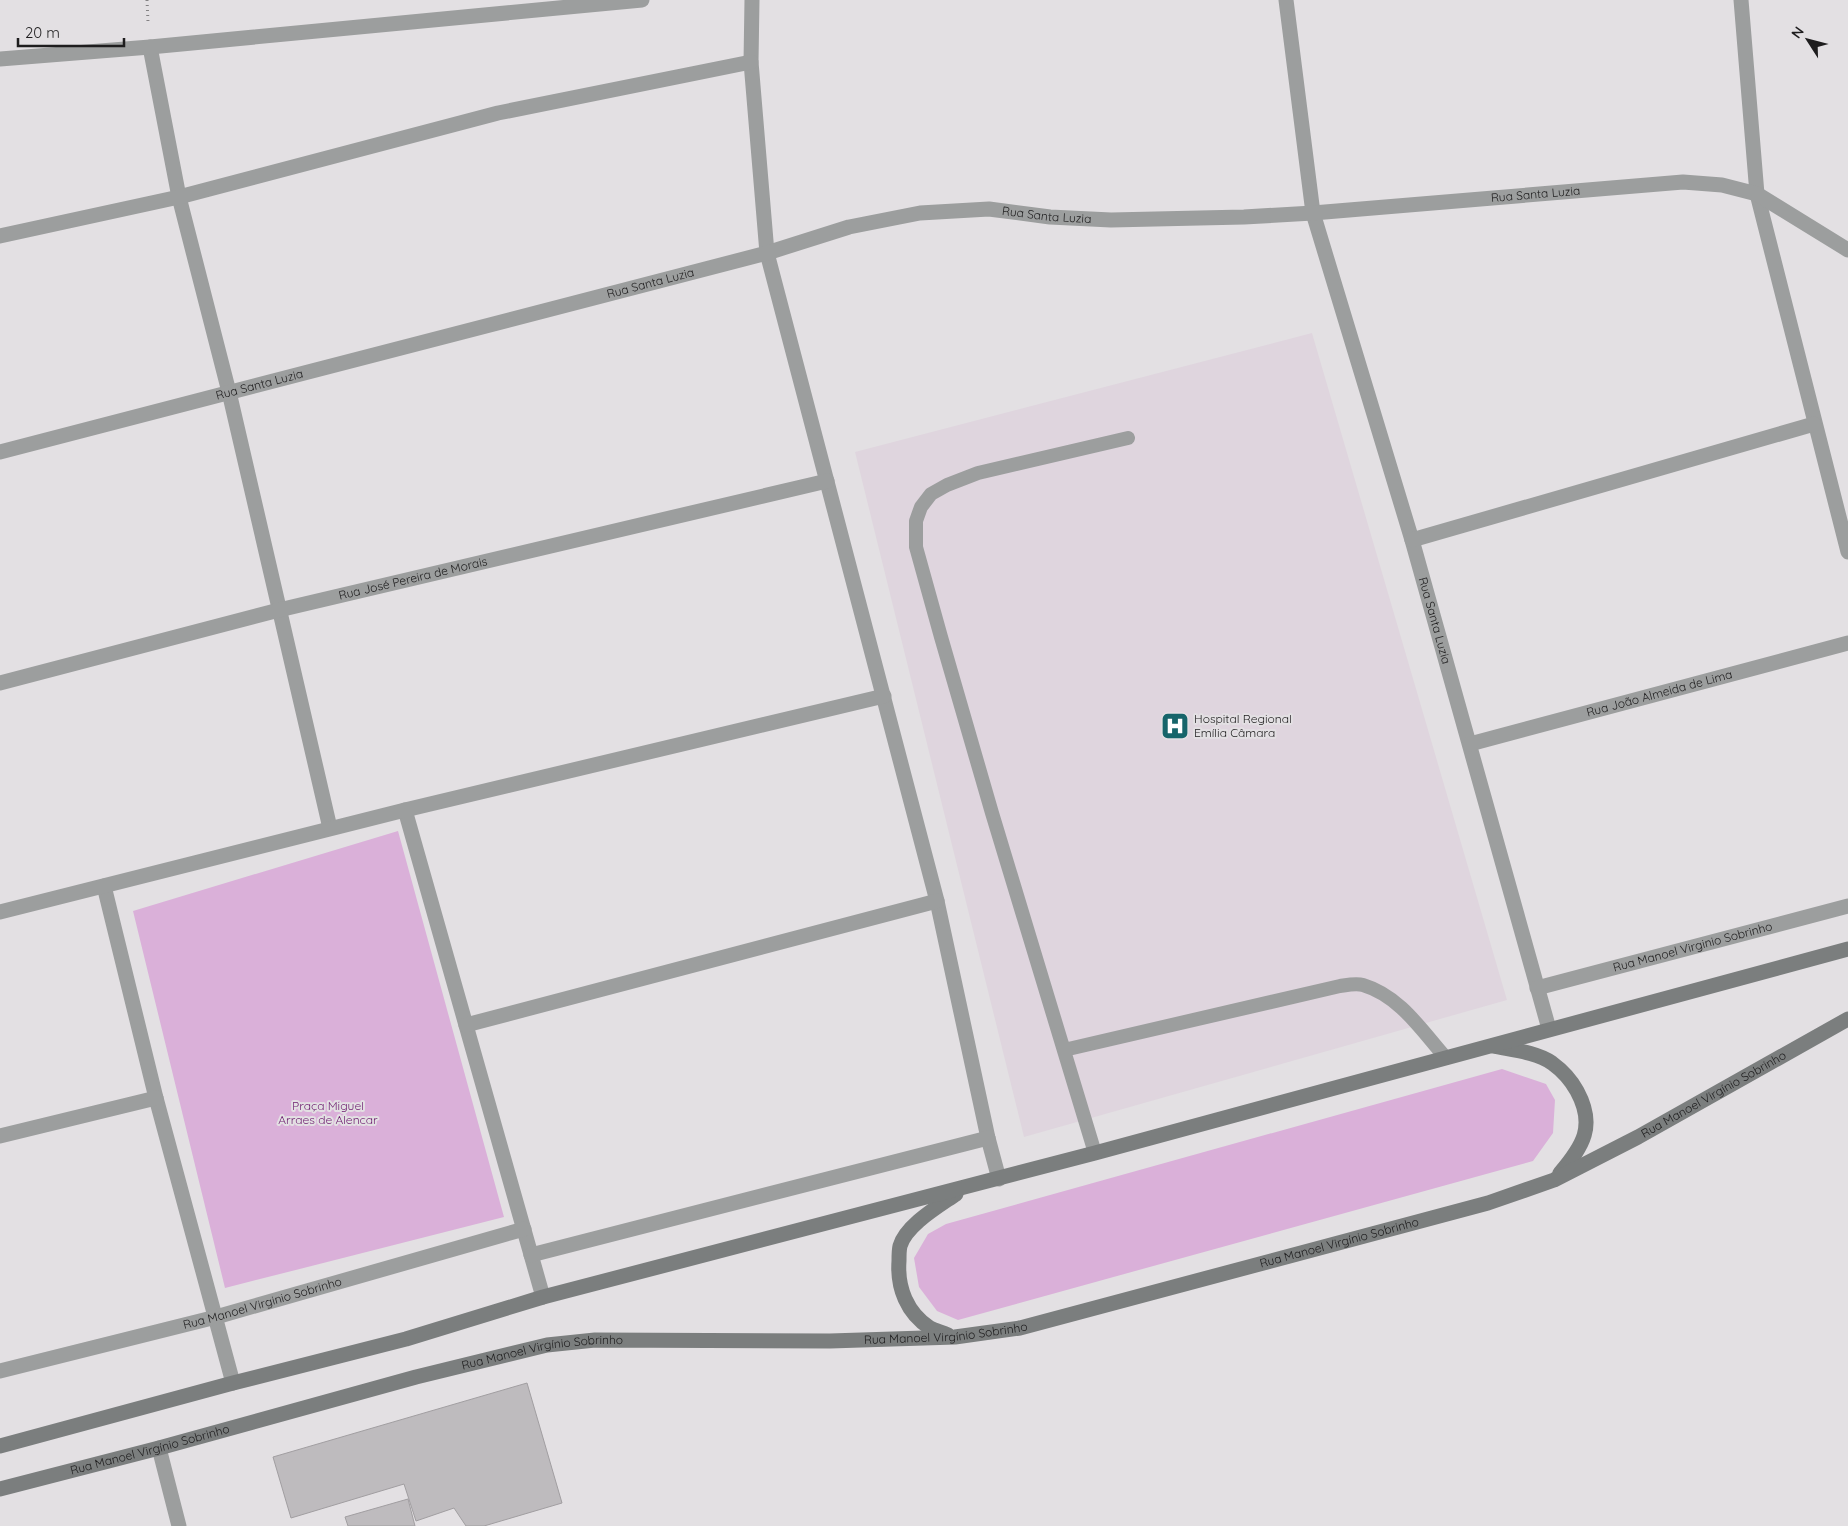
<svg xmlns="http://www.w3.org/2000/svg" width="1848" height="1526" viewBox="0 0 1848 1526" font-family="Quicksand,sans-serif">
<rect width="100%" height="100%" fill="#e3e0e3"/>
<path fill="#dfd5de" d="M1312 333 1507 1000 1024 1137 855 452Z"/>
<path fill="#dab0d9" d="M398 831 504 1217 225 1288 133 911Z
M1502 1069 1546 1084 1555 1100 1553 1133 1533 1161 958 1320 937 1311 919 1287 914 1258 928 1234 946 1224Z"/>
<path fill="#bebbbe" stroke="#a19ea1" d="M527 1383 562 1503 484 1526H466L454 1508 416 1521 404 1484 291 1518 273 1457Z
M408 1499 415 1526H348L345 1517Z"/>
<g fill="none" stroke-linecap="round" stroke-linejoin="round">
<path stroke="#838183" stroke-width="3" stroke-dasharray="1 4" stroke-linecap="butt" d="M147 0 148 22"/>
<path stroke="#9c9e9e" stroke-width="14" d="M1064 1050 1340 986C1347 985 1356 983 1363 985 1400 996 1422 1031 1446 1058
M1095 1153 992 813 941 637 916 547V521L921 507 931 494 947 485 978 473 1128 438"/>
<g stroke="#9c9e9e" stroke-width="15">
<path d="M752 0 751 62 767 253 937 901 988 1138 999 1179"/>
<path id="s1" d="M1286 0 1313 213 1412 540 1549 1029"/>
<path d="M1741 0 1757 194 1848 552"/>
<path d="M150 47 179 197 229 392 330 828"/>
<path d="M0 59 150 47 642 0"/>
<path d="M0 236 179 197 498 113 751 62"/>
<path id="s2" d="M0 452 767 253 849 227 920 213 989 209 1050 217 1111 220 1244 217 1313 213 1683 182 1722 185 1757 194 1848 250"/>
<path d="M1412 540 1814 424"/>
<path id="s3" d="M0 683 279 610 827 481"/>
<path id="s4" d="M1470 744 1848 643"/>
<path d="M405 810 543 1297"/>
<path d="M104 886 156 1098 233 1383"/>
<path d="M0 912 405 810 884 696"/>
<path id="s5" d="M1537 988 1848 906"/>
<path d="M466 1025 937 901"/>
<path d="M0 1136 156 1098"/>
<path d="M531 1255 988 1138"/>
<path id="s6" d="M0 1371 216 1317 524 1229"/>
<path d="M159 1448 179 1526"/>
</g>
<g stroke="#7b7e7e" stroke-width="15">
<path d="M1493 1046C1512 1050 1536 1052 1552 1063 1563 1071 1571 1080 1577 1091 1596 1126 1583 1146 1560 1173"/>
<path d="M948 1335C942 1332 935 1331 930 1328 907 1313 897 1288 899 1261 899 1257 899 1250 900 1246 906 1225 939 1206 956 1194"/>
<path d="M0 1446 233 1383 406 1339 543 1297 1095 1153 1848 949"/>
<path id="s7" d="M0 1489 159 1448 416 1377 547 1345 595 1340 830 1341 955 1337 1020 1328 1488 1203 1554 1180 1638 1137 1848 1019"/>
</g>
</g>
<defs>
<symbol id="hospital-square" viewBox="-11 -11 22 22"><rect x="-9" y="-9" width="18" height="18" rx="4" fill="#16656a" stroke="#e3e0e3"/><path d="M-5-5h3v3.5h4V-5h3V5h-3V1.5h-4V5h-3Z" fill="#fff"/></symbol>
</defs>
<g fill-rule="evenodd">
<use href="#hospital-square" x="1159" y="710" width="32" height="32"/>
</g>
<g text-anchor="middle" stroke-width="4" stroke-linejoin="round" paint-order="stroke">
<g font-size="12" fill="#1e1d1e" stroke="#e3e0e3">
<text dy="4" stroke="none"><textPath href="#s2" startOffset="1568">Rua Santa Luzia</textPath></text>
<text dy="4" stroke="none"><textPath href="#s2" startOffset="1078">Rua Santa Luzia</textPath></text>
<text dy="4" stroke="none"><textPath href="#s2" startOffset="672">Rua Santa Luzia</textPath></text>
<text dy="4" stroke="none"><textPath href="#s2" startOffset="268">Rua Santa Luzia</textPath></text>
<text dy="4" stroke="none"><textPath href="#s3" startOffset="426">Rua José Pereira de Morais</textPath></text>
<text dy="4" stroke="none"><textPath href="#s1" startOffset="640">Rua Santa Luzia</textPath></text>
<text dy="4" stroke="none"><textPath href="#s4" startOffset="196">Rua João Almeida de Lima</textPath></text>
<text dy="4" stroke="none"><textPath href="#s5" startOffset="161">Rua Manoel Virginio Sobrinho</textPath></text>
<text dy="4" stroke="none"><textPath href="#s7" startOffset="1775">Rua Manoel Virgínio Sobrinho</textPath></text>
<text dy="4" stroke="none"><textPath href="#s7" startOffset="1370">Rua Manoel Virgínio Sobrinho</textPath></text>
<text dy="4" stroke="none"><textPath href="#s6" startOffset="271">Rua Manoel Virginio Sobrinho</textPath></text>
<text dy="4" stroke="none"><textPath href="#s7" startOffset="965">Rua Manoel Virgínio Sobrinho</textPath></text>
<text dy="4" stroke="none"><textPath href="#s7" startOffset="560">Rua Manoel Virgínio Sobrinho</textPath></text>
<text dy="4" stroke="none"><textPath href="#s7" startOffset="155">Rua Manoel Virgínio Sobrinho</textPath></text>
</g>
<g font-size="12" fill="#1e1d1e" stroke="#e3e0e3" text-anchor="start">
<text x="1194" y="723">Hospital Regional<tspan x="1194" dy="14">Emília Câmara</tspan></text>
</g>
<g font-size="12" fill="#702172" stroke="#e3e0e3">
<text x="328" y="1110">Praça Miguel<tspan x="328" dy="14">Arraes de Alencar</tspan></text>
</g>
</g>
<g transform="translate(1808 40) rotate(306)" stroke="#e3e0e3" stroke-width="4" paint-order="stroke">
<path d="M0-4L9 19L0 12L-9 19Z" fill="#1e1d1e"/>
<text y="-8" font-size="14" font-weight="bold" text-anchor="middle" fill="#1e1d1e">N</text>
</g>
<path d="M18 38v8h106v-8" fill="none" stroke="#1e1d1e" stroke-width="2.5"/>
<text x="25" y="38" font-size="15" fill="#1e1d1e" stroke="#e3e0e3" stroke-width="4" paint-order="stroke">20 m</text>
</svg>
